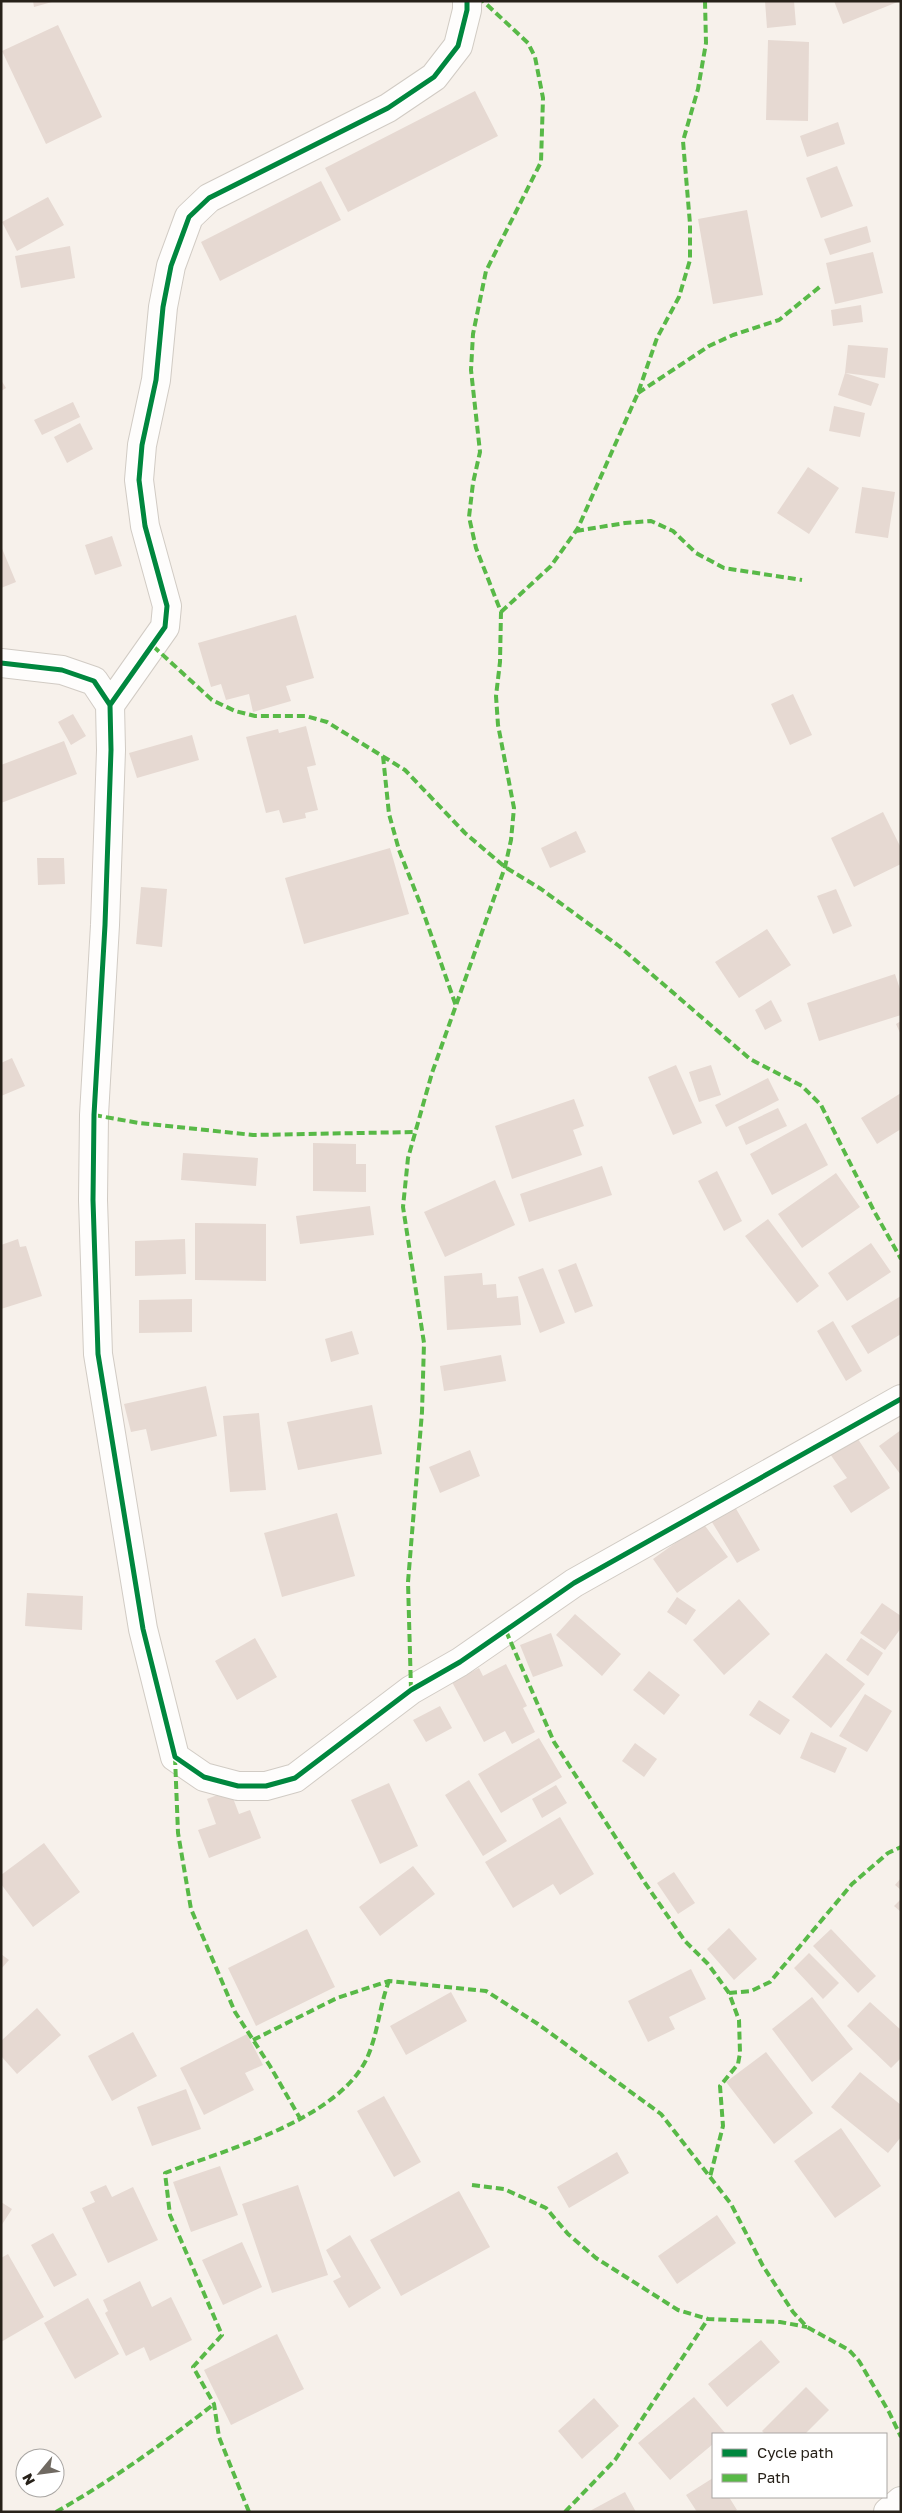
<svg xmlns="http://www.w3.org/2000/svg" width="902" height="2513" viewBox="0 0 902 2513" font-family="'Golos Text',sans-serif">
<rect width="100%" height="100%" fill="#f7f1eb"/>
<path fill="#e6d9d2" d="M33 1H52V2L34 7Z
M765 1H794L796 25 767 28Z
M834 1H900L843 24Z
M58 25 102 117 46 144 2 51Z
M768 40 809 42 808 121 766 120Z
M475 91 498 136 348 212 325 168Z
M838 122 845 144 807 157 800 136Z
M837 166 853 206 821 218 806 178Z
M321 181 341 220 220 281 201 242Z
M48 197 64 225 17 251 2 222Z
M747 210 763 295 713 304 698 219Z
M867 226 871 242 830 255 824 239Z
M70 246 75 278 21 288 15 256Z
M873 252 883 293 835 304 826 263Z
M861 305 863 322 833 326 831 310Z
M848 345 888 348 885 378 845 373Z
M845 373 879 384 871 406 838 395Z
M1 380 6 388 1 391Z
M73 402 80 417 42 435 34 420Z
M834 406 865 413 860 437 829 431Z
M80 423 93 449 67 463 54 437Z
M808 467 839 488 809 534 777 513Z
M862 487 895 492 888 538 855 533Z
M112 536 122 566 95 575 85 545Z
M1 546 16 582 1 588Z
M296 615 314 678 286 686 291 701 253 712 249 694 226 700 221 684 211 687 198 643Z
M793 694 812 735 790 745 771 704Z
M73 714 86 736 71 745 58 722Z
M306 726 316 765 307 767 318 810 305 813 306 818 283 823 279 810 266 813 246 737 278 729 279 733Z
M192 735 199 760 137 778 129 753Z
M64 741 77 774 1 803V765Z
M883 812 901 848V864L854 887 831 838Z
M576 831 586 852 550 868 541 848Z
M390 848 409 914 304 944 285 878Z
M37 858H64L65 884 38 885Z
M141 887 167 889 162 947 136 944Z
M836 889 852 926 833 934 817 896Z
M767 929 791 965 739 998 715 962Z
M895 974 901 992V1015L819 1041 807 1003Z
M771 1000 782 1021 765 1030 755 1010Z
M901 1021V1035L896 1024Z
M12 1058 25 1086 1 1096V1063Z
M676 1065 702 1123 673 1135 648 1077Z
M711 1065 721 1095 699 1102 689 1072Z
M768 1078 779 1100 726 1127 715 1105Z
M901 1093V1129L877 1144 861 1118Z
M574 1099 584 1126 573 1130 582 1155 512 1179 495 1126Z
M778 1108 787 1126 746 1145 738 1127Z
M806 1123 828 1165 772 1195 750 1154Z
M313 1143 356 1144V1164H366V1192L313 1191Z
M183 1153 258 1158 256 1186 181 1180Z
M602 1166 612 1195 529 1222 520 1194Z
M717 1171 742 1221 724 1231 698 1181Z
M836 1173 860 1207 802 1248 778 1214Z
M495 1180 515 1225 445 1257 424 1212Z
M370 1206 374 1235 300 1244 296 1216Z
M768 1219 819 1286 797 1303 745 1236Z
M195 1223 266 1224V1281L195 1280Z
M18 1239 20 1247 26 1246 42 1296 1 1309V1245Z
M185 1239 186 1274 135 1276V1241Z
M871 1243 891 1272 847 1301 828 1273Z
M576 1263 593 1306 575 1313 558 1270Z
M543 1268 565 1323 540 1333 518 1277Z
M482 1273 483 1285 496 1284 497 1298 518 1296 521 1325 447 1330 444 1276Z
M901 1296V1334L868 1354 851 1326Z
M192 1299V1332L139 1333V1300Z
M833 1321 862 1371 846 1381 817 1331Z
M352 1331 359 1354 331 1362 325 1339Z
M501 1355 506 1381 444 1391 440 1366Z
M206 1386 217 1436 151 1451 146 1429 131 1432 124 1404Z
M372 1405 382 1454 298 1470 287 1422Z
M259 1413 266 1490 230 1492 223 1416Z
M901 1430V1475L879 1446Z
M856 1436 890 1488 851 1513 833 1486 847 1478 830 1454Z
M470 1450 480 1476 440 1493 429 1467Z
M731 1500 760 1550 737 1563 707 1514Z
M337 1513 355 1576 282 1597 264 1533Z
M703 1523 728 1557 677 1593 653 1559Z
M27 1593 83 1596 82 1630 25 1626Z
M677 1597 696 1610 686 1625 667 1612Z
M739 1599 770 1634 724 1675 693 1640Z
M882 1603 901 1616V1628L885 1650 860 1633Z
M575 1614 621 1654 602 1676 556 1635Z
M551 1633 563 1666 533 1677 520 1645Z
M255 1638 277 1677 237 1700 215 1661Z
M861 1638 883 1653 868 1676 846 1660Z
M826 1653 865 1684 831 1728 792 1697Z
M506 1664 527 1706 523 1708 535 1732 512 1744 505 1731 484 1742 452 1682 479 1668 483 1676Z
M649 1671 680 1695 664 1715 633 1690Z
M865 1694 892 1711 867 1752 839 1736Z
M759 1700 790 1720 780 1735 749 1715Z
M440 1706 452 1728 426 1742 413 1720Z
M811 1732 847 1748 835 1773 800 1758Z
M539 1738 562 1777 501 1813 478 1774Z
M635 1743 657 1759 644 1777 622 1761Z
M469 1780 507 1841 483 1856 445 1795Z
M389 1783 418 1846 380 1864 351 1800Z
M556 1785 567 1803 542 1818 532 1799Z
M230 1790 239 1814 250 1810 261 1838 209 1858 198 1830 216 1824 207 1799Z
M560 1817 594 1874 560 1895 553 1884 513 1908 485 1862Z
M44 1843 80 1892 33 1927 1 1884V1875Z
M413 1866 435 1894 380 1936 359 1907Z
M674 1872 695 1903 678 1914 657 1883Z
M901 1878V1890L895 1885Z
M901 1899V1912L894 1906Z
M729 1928 757 1959 734 1980 707 1949Z
M307 1929 335 1987 256 2026 228 1968Z
M831 1929 876 1976 858 1993 813 1946Z
M809 1953 839 1983 823 1999 794 1968Z
M1 1954 9 1960 1 1969Z
M691 1969 706 1999 669 2017 675 2029 648 2042 628 2001Z
M451 1992 467 2021 406 2055 390 2026Z
M812 1997 853 2049 812 2082 772 2029Z
M870 2002 901 2030V2058L891 2068 847 2026Z
M37 2008 61 2035 17 2074 1 2056V2041Z
M133 2032 157 2076 112 2101 88 2056Z
M247 2034 263 2065 245 2073 254 2090 204 2115 180 2068Z
M766 2052 813 2113 774 2144 726 2082Z
M860 2072 901 2105V2137L888 2153 831 2107Z
M186 2089 201 2129 152 2146 137 2107Z
M384 2096 421 2162 394 2177 357 2111Z
M841 2128 881 2186 835 2218 794 2161Z
M617 2152 629 2173 569 2208 557 2187Z
M220 2166 238 2215 191 2232 173 2182Z
M106 2185 112 2197 133 2187 158 2240 108 2263 82 2208 95 2202 90 2192Z
M298 2185 328 2275 272 2293 242 2204Z
M459 2191 490 2247 401 2296 370 2240Z
M1 2202 12 2209 1 2226Z
M717 2215 736 2243 677 2284 658 2256Z
M53 2233 77 2275 54 2287 31 2245Z
M350 2235 381 2288 349 2308 333 2281 341 2277 326 2250Z
M242 2242 262 2287 223 2305 202 2260Z
M8 2254 44 2317 1 2342V2258Z
M140 2281 152 2307 171 2297 192 2340 150 2361 144 2347 126 2356 105 2313 108 2311 103 2300Z
M88 2298 119 2354 75 2379 44 2323Z
M277 2334 304 2389 231 2425 204 2370Z
M761 2340 780 2362 727 2407 708 2384Z
M806 2387 829 2410 805 2434H765L762 2431Z
M694 2397 726 2434H713V2444L670 2480 638 2443Z
M594 2398 619 2426 582 2459 558 2431Z
M713 2478V2497H729L737 2510 734 2512H697L686 2495Z
M625 2492 636 2512H588Z"/>
<g fill="none" stroke-linecap="round" stroke-linejoin="round">
<defs>
<path id="street" d="M1 663 62 670 94 681 110 705 111 750 105 925 94 1115 93 1200 98 1354 143 1629 175 1757 204 1777 238 1786H266L295 1778 411 1690 460 1662 574 1583 901 1399
M110 705 165 627 167 606 145 526 139 480 142 445 156 380 163 307 171 266 189 217 209 198 388 108 434 77 458 46 467 10V1
M888 2512 901 2501"/>
</defs>
<use href="#street" stroke="#d1cbc4" stroke-width="30"/>
<use href="#street" stroke="#fefdfc" stroke-width="28"/>
<path stroke="#58b947" stroke-width="4" stroke-dasharray="8 4" stroke-linecap="butt" d="M638 393 709 346 733 335 779 320 822 285
M576 531 625 523 651 521 673 531 696 553 724 568 802 580
M501 612 551 566 578 528 638 393 657 338 679 297 690 260V224L683 141 698 89 706 43 705 1
M153 646 212 700 235 711 255 716H306L327 722 405 770 465 833 505 867 541 889 619 946 750 1059 802 1086 821 1105 874 1211 901 1259
M383 756 389 814 399 850 420 903 456 1006
M94 1115 139 1123 253 1135 413 1132
M506 1631 554 1742 645 1883 685 1941 708 1964 729 1993 739 2020 740 2053 738 2064 720 2086 723 2126 710 2177
M411 1690 408 1582 422 1412 424 1343 403 1207 408 1158 432 1073 505 867 511 840 514 808 498 725 496 696 500 662 501 612 476 548 469 517 473 483 480 452 471 370 473 334 486 271 541 162 543 98 535 57 528 43 483 1
M175 1757 178 1833 191 1909 235 2012 270 2066 301 2120
M729 1993 751 1991 770 1982 852 1884 888 1853 901 1847
M253 2040 337 1998 389 1981 486 1991 538 2024 661 2114 731 2204 763 2266 793 2312 807 2327 849 2350 859 2361 889 2412 901 2437
M472 2185 504 2189 546 2208 568 2234 596 2258 678 2310 708 2319 780 2322 807 2327
M56 2512C112 2480 163 2444 214 2404
M249 2512 219 2437 214 2404 193 2367 222 2335 170 2215 165 2173C225 2150 338 2120 367 2058 378 2034 379 2007 389 1981
M565 2512 615 2460 708 2319"/>
<defs>
<path id="cycleway" d="M1 663 62 670 94 681 110 705 111 750 105 925 94 1115 93 1200 98 1354 143 1629 175 1757 204 1777 238 1786H266L295 1778 411 1690 460 1662 574 1583 901 1399
M110 705 165 627 167 606 145 526 139 480 142 445 156 380 163 307 171 266 189 217 209 198 388 108 434 77 458 46 467 10V1"/>
</defs>
<use href="#cycleway" stroke="#fff" stroke-width="8"/>
<use href="#cycleway" stroke="#00873e" stroke-width="5"/>
</g>
<rect width="902" height="2513" fill="none" stroke="#272119" stroke-width="5"/>
<rect x="712" y="2433" width="175" height="65" fill="#ffffff" stroke="#a9a6a3"/>
<rect x="722" y="2449" width="25" height="8" fill="#00873e" stroke="#a9a6a3"/>
<text x="757" y="2458" font-size="15" fill="#272119">Cycle path</text>
<rect x="722" y="2474" width="25" height="8" fill="#58b947" stroke="#a9a6a3"/>
<text x="757" y="2483" font-size="15" fill="#272119">Path</text>
<g transform="translate(40 2473) rotate(241)"><circle r="24" fill="#ffffff" stroke="#a9a6a3"/>
<path d="M0-4L9 19L0 12L-9 19Z" fill="#706a62"/>
<text y="-8" font-size="14" font-weight="bold" text-anchor="middle" fill="#272119">N</text>
</g>
</svg>
